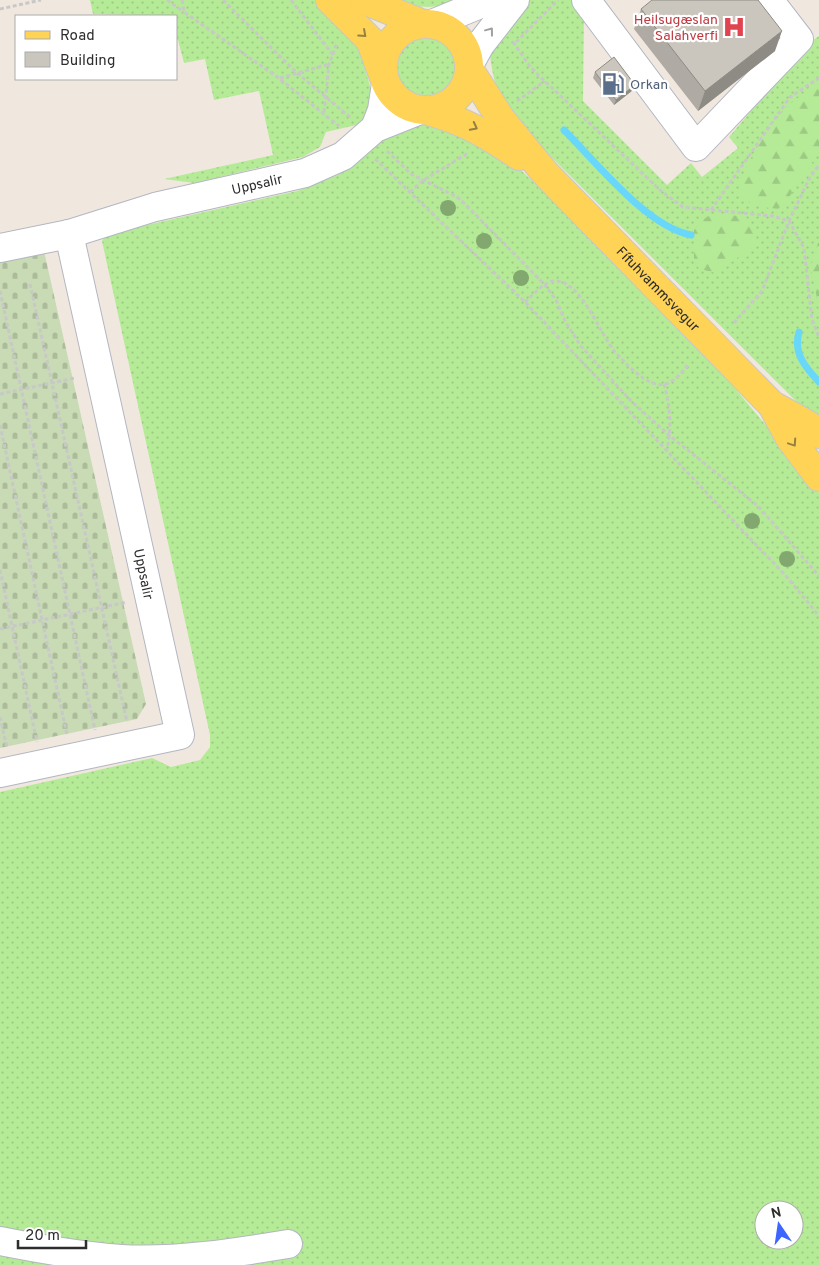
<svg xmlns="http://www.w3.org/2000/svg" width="819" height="1265" viewBox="0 0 819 1265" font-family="Overpass,sans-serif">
<defs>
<pattern id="grass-dots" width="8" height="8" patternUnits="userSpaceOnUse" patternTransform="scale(1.25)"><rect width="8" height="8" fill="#b5eb97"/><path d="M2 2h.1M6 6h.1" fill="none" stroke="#9cca82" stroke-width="1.8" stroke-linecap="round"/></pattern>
<pattern id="forest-firs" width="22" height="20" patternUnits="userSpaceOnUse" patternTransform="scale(1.25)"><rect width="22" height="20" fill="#b5eb97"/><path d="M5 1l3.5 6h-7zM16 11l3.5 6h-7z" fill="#9cca82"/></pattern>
<pattern id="cemetery-stones" width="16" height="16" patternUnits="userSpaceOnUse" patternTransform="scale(1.25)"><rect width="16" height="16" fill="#c8dbb4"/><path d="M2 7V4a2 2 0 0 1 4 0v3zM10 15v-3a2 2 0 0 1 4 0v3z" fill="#acbc9b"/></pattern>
</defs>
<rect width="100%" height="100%" fill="#f0e8df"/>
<path fill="url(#grass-dots)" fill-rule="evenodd" d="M90 0H318L355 41 365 69 371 89 370 103 361 124 326 132 320 147 303 157 195 183 164 179 273 155 259 91 214 100 205 59 184 63 178 40H176V16L93 14Z
M382 0H461C434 11 408 7 382 0Z
M525 0H573L584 13 583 101 667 185 691 163 702 177 738 148 729 137 808 44 819 36V424L515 121C499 99 493 82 490 55Z
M394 67a31 31 0 1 1 62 0a31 31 0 1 1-62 0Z
M425 124 492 147 523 172 692 337 780 442 819 493V1265H0V792L152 758 171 767 200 760 210 747V735L102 241 107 234 297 191 338 175 375 144 400 131ZM764 1210H794V1240H764Z"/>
<path fill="url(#forest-firs)" d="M819 84V152L788 199 778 209C766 207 751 207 742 197 730 181 775 119 787 107 796 98 809 91 819 84Z
M716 213 746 217 755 230 754 246 716 273 700 269 694 263V230L705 218Z
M818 243H819V309L811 267Z"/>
<path fill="url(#cemetery-stones)" d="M44 251 146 704 137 719 0 748V261Z"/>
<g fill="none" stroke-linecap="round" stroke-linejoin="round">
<path stroke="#69d7fa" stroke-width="7" d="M564 130C596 162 647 227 691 235
M799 332C793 353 805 367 819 382"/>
<defs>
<g id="minor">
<path d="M586 0 696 147 799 39 769 0"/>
<path d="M432 24 490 0"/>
<path d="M469 65 480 45 515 0"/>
<path d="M375 128 382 110 386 84"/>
<path id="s1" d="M0 248 69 234 155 207 305 173 343 156 375 128 420 110"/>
<path d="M0 773 180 735 69 234"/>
<path d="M0 1241C40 1249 80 1256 121 1259 176 1262 233 1253 288 1244"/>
</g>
<g id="major">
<path d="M330 0 370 40 383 75"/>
<path d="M364 0 423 24"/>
<circle cx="426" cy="67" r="43"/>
<path id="s2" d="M469 69 501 119 545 173 772 405 810 426 819 434"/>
<path d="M428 111C465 121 488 135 519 156"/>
<path d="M772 405 789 437 819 477"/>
</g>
</defs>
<use href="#minor" stroke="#b3b6c2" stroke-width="30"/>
<use href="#major" stroke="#c8c8c8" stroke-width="30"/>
<path stroke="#c8c8c8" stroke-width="3" stroke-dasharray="4 2.5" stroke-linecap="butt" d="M167 0 184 12
M182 0 184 12 280 79 339 126
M223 0 297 73 351 118
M291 0 333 55
M0 9 41 0
M513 42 531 68 661 191 683 207 773 216 789 221 804 248 812 320 819 337
M516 42 558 0
M280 78 329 64
M517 101 545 81
M324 112 329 64 337 43
M387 151 411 174 457 197 465 204 545 285 556 300 565 321 580 345 631 401 670 436 758 506 819 576
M375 159 525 302 786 576 819 616
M410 192 422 181 468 153
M711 210 790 97 819 78
M30 284 127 722
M0 291 95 730
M525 302C533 295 545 280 556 281 581 281 600 334 615 352 624 362 633 371 643 378 650 382 657 386 665 384 674 382 682 372 688 365
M734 323 762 291 789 221 810 177 819 165
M664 384C670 406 672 427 667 449
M0 394 75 378
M0 425 67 735
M0 570 37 742
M0 629 127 602
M0 717 7 748"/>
<use href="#minor" stroke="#fff" stroke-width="28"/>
<use href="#major" stroke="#fed356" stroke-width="28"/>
</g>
<g fill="#83a86f">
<circle cx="448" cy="208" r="8"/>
<circle cx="484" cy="241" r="8"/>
<circle cx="521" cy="278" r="8"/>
<circle cx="752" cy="521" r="8"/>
<circle cx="787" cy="559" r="8"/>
</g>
<path fill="#afaaa3" d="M641 9 775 51 698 111 634 29Z
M595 72 633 90 614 105 593 78Z"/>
<path fill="#8e8b84" d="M782 31 775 51 698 111 705 91Z
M635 85 633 90 614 105 616 100Z"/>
<path fill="#cbc6bd" stroke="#8e8b84" d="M652 0H758L782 31 705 91 641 9Z
M614 57 635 85 616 100 595 72Z"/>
<defs><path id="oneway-chevron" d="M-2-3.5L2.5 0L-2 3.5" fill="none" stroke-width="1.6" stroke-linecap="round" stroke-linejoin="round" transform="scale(1.25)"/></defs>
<use stroke="#a0a0a0" href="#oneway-chevron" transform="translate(490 31) rotate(-53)"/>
<g stroke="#968042">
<use href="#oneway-chevron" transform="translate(363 34) rotate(42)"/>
<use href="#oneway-chevron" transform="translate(474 127) rotate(27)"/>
<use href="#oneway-chevron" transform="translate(793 443) rotate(56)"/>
</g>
<defs>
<symbol id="hospital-bare" viewBox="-9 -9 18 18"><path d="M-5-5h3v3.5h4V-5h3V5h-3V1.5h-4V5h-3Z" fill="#e0444e" stroke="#fff" stroke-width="2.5" paint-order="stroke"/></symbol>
<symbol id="fuel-bare" viewBox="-9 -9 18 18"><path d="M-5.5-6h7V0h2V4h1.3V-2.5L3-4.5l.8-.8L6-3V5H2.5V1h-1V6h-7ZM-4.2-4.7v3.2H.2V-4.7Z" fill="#5c6f8a" stroke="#fff" stroke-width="2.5" paint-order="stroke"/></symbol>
</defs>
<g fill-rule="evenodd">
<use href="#hospital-bare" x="718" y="11" width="32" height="32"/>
<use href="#fuel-bare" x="597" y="68" width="32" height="32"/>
</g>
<g text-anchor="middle" stroke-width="4.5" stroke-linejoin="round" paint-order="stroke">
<g font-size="14" fill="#be3a42" stroke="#fff" text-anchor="end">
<text x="718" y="24">Heilsugæslan<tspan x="718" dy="16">Salahverfi</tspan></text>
</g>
<g font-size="14" fill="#4e5e75" stroke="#fff" text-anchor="start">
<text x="630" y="89">Orkan</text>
</g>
<g font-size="14" fill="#2d2d2d" stroke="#fff">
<text dy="5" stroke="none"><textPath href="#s1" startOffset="265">Uppsalir</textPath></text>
<text dy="5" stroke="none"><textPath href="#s2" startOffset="291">Fífuhvammsvegur</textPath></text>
<text transform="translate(144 574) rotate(78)" y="5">Uppsalir</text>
</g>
</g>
<rect x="15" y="15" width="162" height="65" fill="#ffffff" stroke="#ababab"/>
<rect x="25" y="31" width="25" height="8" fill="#fed356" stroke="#ababab"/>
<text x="60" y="40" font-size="15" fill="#2d2d2d">Road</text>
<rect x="25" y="52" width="25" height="15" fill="#cbc6bd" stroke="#ababab"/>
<text x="60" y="65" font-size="15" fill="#2d2d2d">Building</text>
<g transform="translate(779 1225) rotate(347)"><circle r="24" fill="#ffffff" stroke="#ababab"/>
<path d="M0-4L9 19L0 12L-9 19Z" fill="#3d65ff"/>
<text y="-8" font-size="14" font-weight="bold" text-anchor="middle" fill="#2d2d2d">N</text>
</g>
<path d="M18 1240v8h68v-8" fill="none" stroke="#2d2d2d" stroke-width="2.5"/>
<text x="25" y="1240" font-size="15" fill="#2d2d2d" stroke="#ffffff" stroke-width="4" paint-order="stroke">20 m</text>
</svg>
